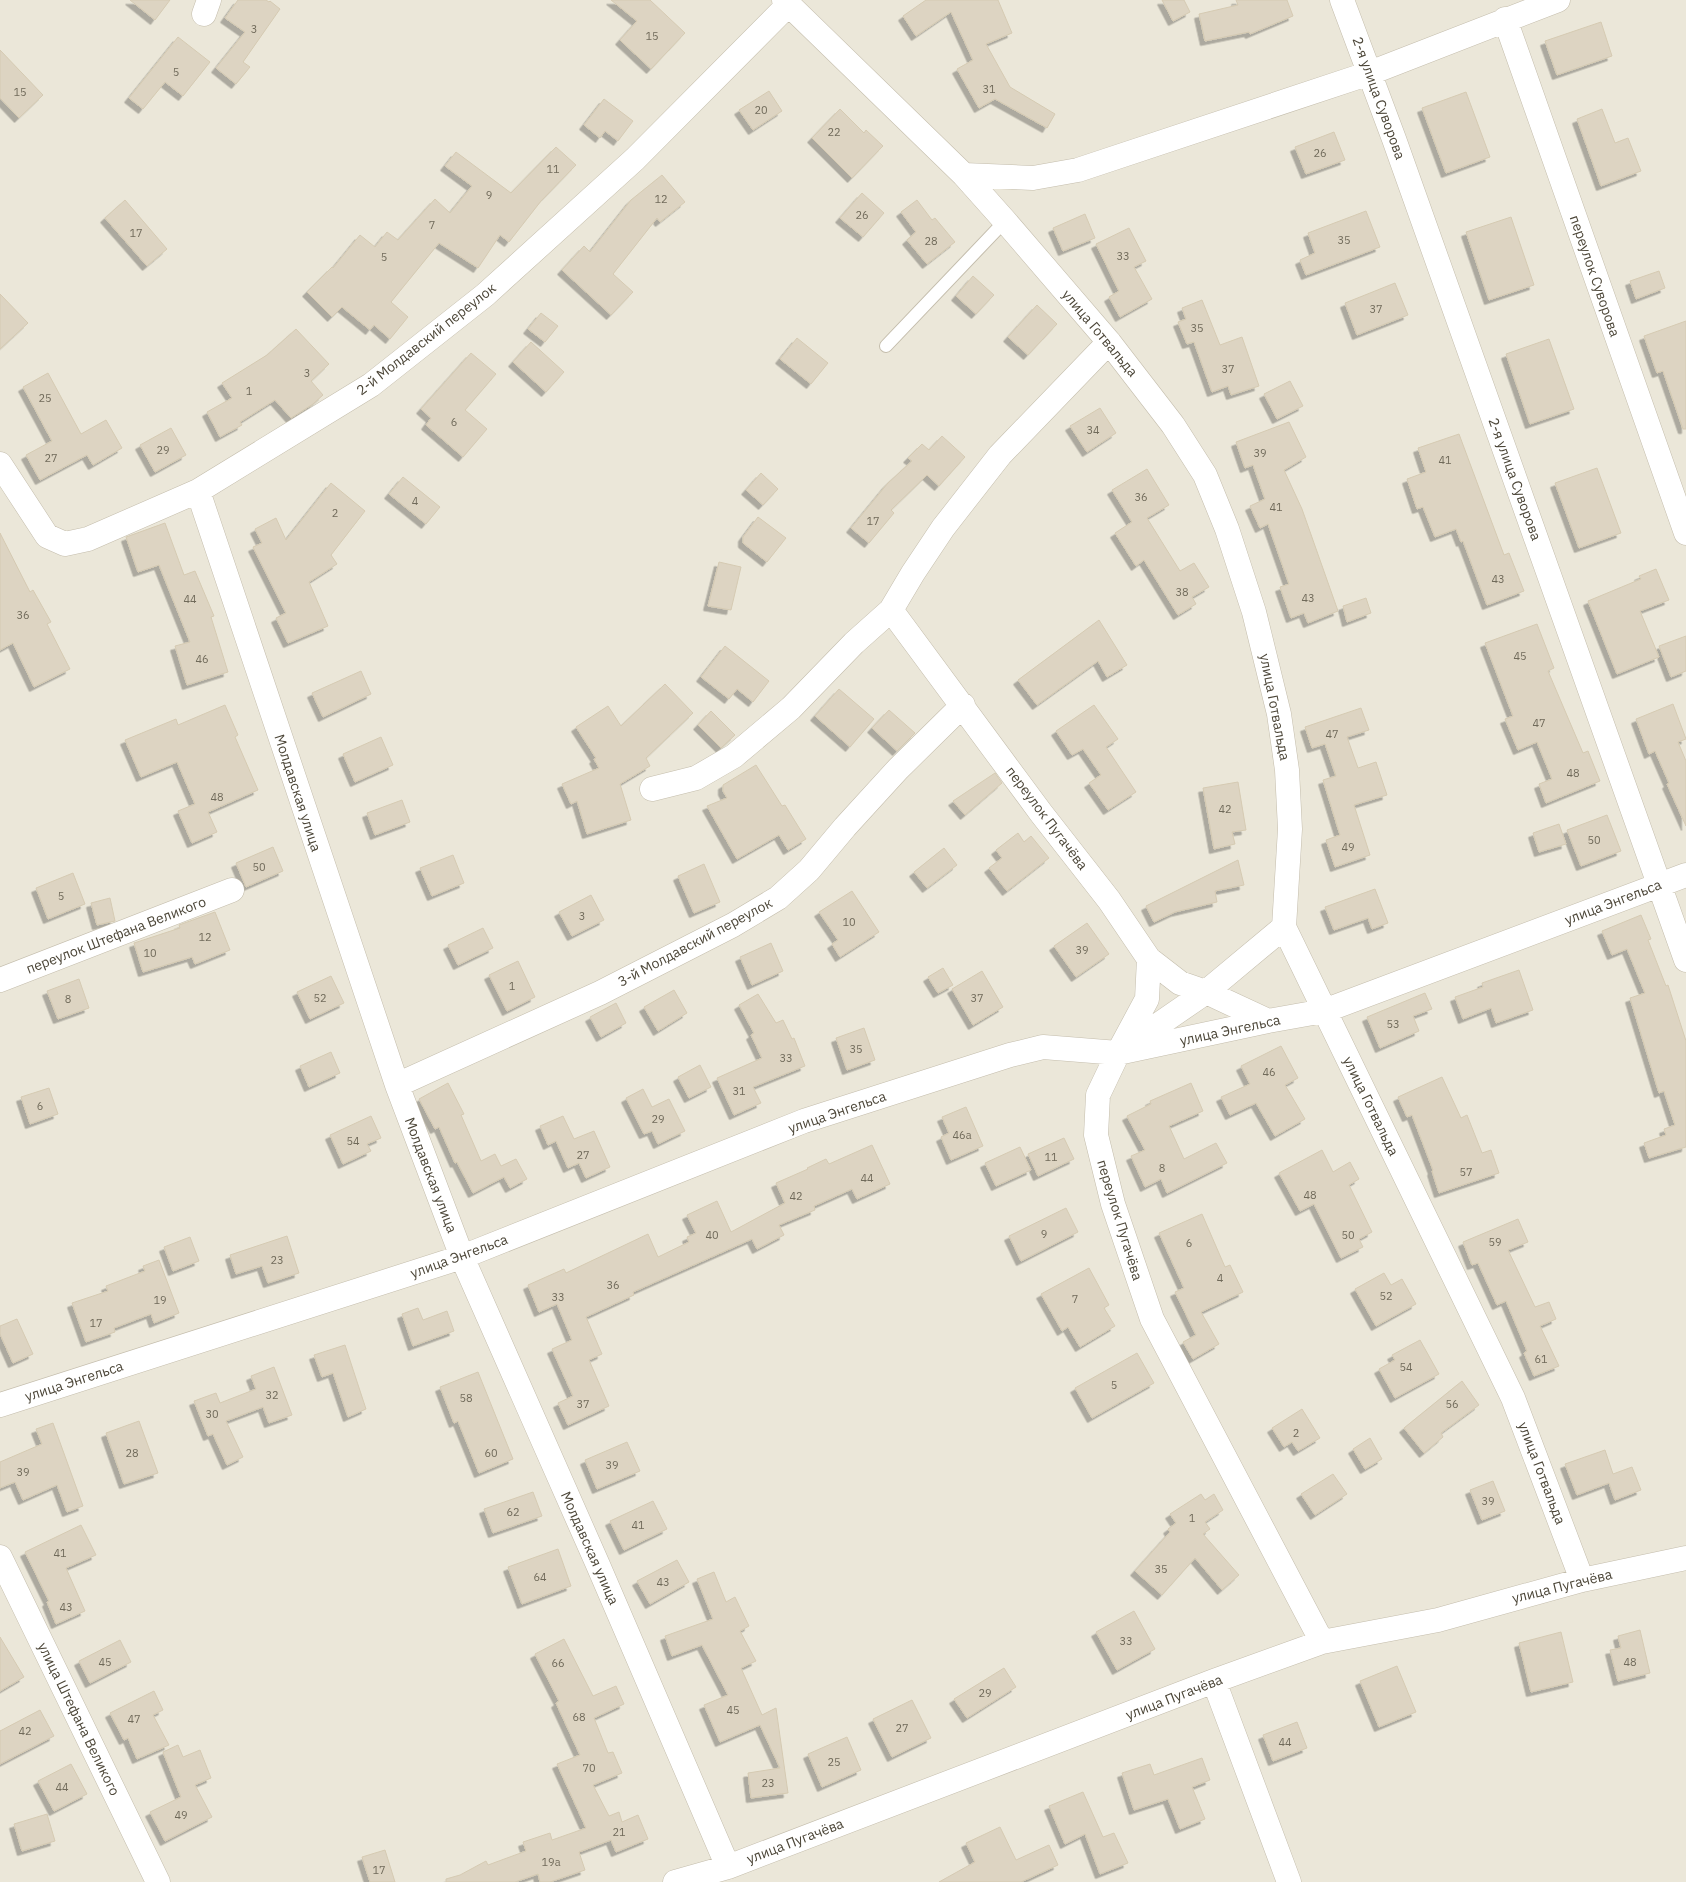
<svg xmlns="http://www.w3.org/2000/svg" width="1686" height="1882" viewBox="0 0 1686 1882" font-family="'IBM Plex Sans',sans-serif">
<defs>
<filter id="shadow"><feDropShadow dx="-4.5" dy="4.5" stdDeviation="0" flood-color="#0004"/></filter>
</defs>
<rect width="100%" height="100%" fill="#f7f4eb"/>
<path fill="#ebe7d9" d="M0 0H1686V1882H0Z"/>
<path fill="#ddd4c2" stroke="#d5cab2" filter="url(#shadow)" d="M130 0H170L155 20Z
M238 0H266L269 2 270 1 280 9 243 62 250 67 236 84 216 68 245 32 225 18Z
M611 0H650L685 33 651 69 620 40 637 21Z
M926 0H998L1012 33 986 44 1010 87 1055 114 1047 128 995 99 979 108 957 69 973 60 951 12 916 36 903 16Z
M1162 0H1184L1190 12 1173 21Z
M1236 0H1287L1293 16 1250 34 1249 32 1205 41 1199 14 1238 5Z
M1601 22 1612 56 1557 75 1545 41Z
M178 37 210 62 183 96 165 82 143 109 129 98Z
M0 50 43 95 19 118 0 98Z
M769 91 782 111 753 130 739 110Z
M1466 92 1490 157 1446 173 1422 108Z
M604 99 633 121 618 141 605 131 600 138 584 125Z
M840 109 864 133 866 130 883 146 852 178 812 138Z
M1602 109 1615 143 1628 138 1641 171 1601 186 1577 119Z
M1334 132 1345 160 1306 174 1295 147Z
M556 147 576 165 541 201 509 242 500 235 478 268 439 243 391 302 408 317 390 339 374 325 370 330 342 307 332 317 307 292 332 267 333 268 360 235 375 247 387 232 398 240 435 199 450 213 472 186 445 166 456 152 511 193Z
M662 175 685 202 660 222 657 218 613 274 633 292 611 315 562 270 584 246 590 252 631 200Z
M862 193 884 213 863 237 840 218Z
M125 200 167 249 147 266 105 218Z
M917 200 932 220 935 218 955 242 927 264 907 240 916 232 901 212Z
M1366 211 1380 247 1306 275 1300 260 1315 253 1308 233Z
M1085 214 1095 238 1063 251 1053 228Z
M1511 217 1534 285 1489 300 1466 232Z
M1129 228 1146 261 1134 267 1152 299 1120 317 1109 297 1119 291 1096 244Z
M1659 271 1665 288 1636 299 1630 281Z
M973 276 994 295 976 314 956 296Z
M1395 283 1408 315 1357 335 1345 303Z
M0 294 28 323 0 349Z
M1202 300 1220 345 1242 337 1259 386 1231 395 1228 386 1212 392 1194 342 1187 344 1178 322 1186 319 1182 308Z
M1037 305 1057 324 1028 355 1008 337Z
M541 313 558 326 545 342 528 329Z
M1686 321V429H1683L1663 371 1657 373 1644 336Z
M296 329 329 364 311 381 323 395 313 404 291 418 275 400 240 422 242 425 220 437 207 412 232 398 222 383 267 355Z
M797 338 828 363 811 384 780 359Z
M1549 339 1574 409 1530 424 1506 354Z
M531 342 564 372 546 392 513 362Z
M471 353 496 374 465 410 487 429 463 457 426 425 431 418 421 409Z
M48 373 81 434 106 420 122 448 93 465 87 455 40 480 26 455 52 441 23 387Z
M1290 381 1303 406 1277 419 1264 394Z
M1100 408 1116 433 1087 452 1070 426Z
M1289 422 1306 457 1284 470 1302 509 1338 611 1308 623 1304 613 1291 618 1280 587 1289 584 1268 524 1260 528 1250 506 1265 499 1253 465 1245 468 1236 442Z
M171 428 186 455 155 472 140 445Z
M1459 434 1504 555 1509 553 1524 591 1487 605 1463 541 1461 542 1456 529 1435 537 1423 507 1417 509 1407 479 1426 472 1418 448Z
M942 436 965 457 939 486 927 475 891 510 894 513 869 543 851 528 888 483 912 461 908 458 922 444 929 450Z
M1597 468 1621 533 1579 548 1555 483Z
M1147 469 1169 505 1147 518 1180 571 1194 563 1209 587 1192 597 1196 604 1178 615 1144 560 1136 566 1115 533 1132 522 1112 490Z
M761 473 778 489 763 505 746 490Z
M403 477 440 507 426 524 389 494Z
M331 483 365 511 331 555 337 564 309 582 328 626 288 643 276 618 286 613 253 547 262 543 255 529 276 518 286 540Z
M758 517 786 538 767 562 743 543V537Z
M165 523 184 575 195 571 214 616 211 617 228 672 187 685 175 646 190 642 159 565 138 572 126 537Z
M0 533 30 592 33 590 51 622 47 624 70 669 34 687 13 643 0 650Z
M719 562 741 567 731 610 708 606Z
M1656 569 1669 600 1640 611 1659 657 1617 674 1588 601 1641 579 1639 576Z
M1366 598 1371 613 1347 622 1343 606Z
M1099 620 1127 665 1107 677 1098 661 1037 705 1018 680Z
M1537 624 1554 668 1548 671 1583 753 1588 751 1600 781 1546 803 1539 784 1552 779 1537 742 1518 750 1505 719 1513 716 1485 643Z
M1686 636V671L1671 677 1659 646Z
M725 646 769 681 753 702 737 689 729 699 701 677Z
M361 671 371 694 323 717 312 693Z
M665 684 693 713 646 758 650 766 620 784 631 820 587 834 577 801 571 804 562 784 599 768 594 759 596 758 576 727 608 706 621 726Z
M839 689 874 719 850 747 815 716Z
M1673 704 1686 739 1678 742 1686 761V826L1667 784 1669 783 1655 751 1649 754 1636 719Z
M225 705 238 735 235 737 258 790 208 812 217 832 192 843 178 811 195 804 177 762 141 777 125 740 176 719 178 725Z
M1094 705 1118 739 1106 747 1136 792 1108 810 1089 783 1101 775 1083 749 1072 755 1056 731Z
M1361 708 1369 730 1347 737 1358 768 1376 762 1387 795 1354 805 1370 855 1335 867 1326 840 1340 835 1323 780 1336 776 1325 744 1312 748 1305 727Z
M889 710 915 733 897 751 872 728Z
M711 711 735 735 721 748 698 725Z
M381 737 393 765 355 782 343 754Z
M756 765 782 806 785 805 806 839 788 850 779 835 737 859 707 806 727 798 723 791V785Z
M995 773 1002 783 965 815 953 801Z
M1238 782 1246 830 1232 832 1235 844 1214 849 1203 788Z
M402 800 410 822 375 835 367 813Z
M1607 815 1621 851 1581 866 1567 830Z
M1559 824 1566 844 1539 852 1533 833Z
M1018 833 1024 842 1031 836 1049 858 1007 891 989 868 1002 858 996 850Z
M273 847 283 871 246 887 236 863Z
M944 848 957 865 927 888 914 872Z
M453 855 464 883 432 896 420 868Z
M1238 860 1244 885 1215 891 1217 902 1175 912 1154 922 1146 906Z
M704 864 720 902 694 913 678 876Z
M73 873 85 904 48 919 36 888Z
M1375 889 1388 923 1372 929 1368 918 1334 930 1325 907Z
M852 891 879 932 840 957 832 944 838 940 819 912Z
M591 895 604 920 572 936 559 912Z
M110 898 115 921 97 925 91 903Z
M215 912 230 950 195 964 192 957 143 972 134 943 180 928 179 925Z
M1641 915 1651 939 1648 940 1666 986 1668 985 1686 1041V1147L1649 1158 1644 1143 1666 1135 1664 1129 1675 1125 1664 1091 1659 1093 1630 998 1645 993 1627 949 1612 955 1602 931Z
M1087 923 1109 954 1076 977 1054 946Z
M483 928 493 948 458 965 448 945Z
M771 943 783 971 752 985 740 957Z
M518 961 535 997 507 1011 489 975Z
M943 968 953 985 938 993 928 977Z
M1519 970 1533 1010 1496 1023 1491 1008 1463 1019 1455 997 1483 987 1482 983Z
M982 971 1003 1007 973 1025 952 989Z
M331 976 344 1003 310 1019 297 992Z
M79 979 89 1008 58 1019 47 991Z
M674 990 687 1013 658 1031 644 1007Z
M1425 993 1432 1009 1413 1016 1419 1031 1380 1048 1367 1017Z
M758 994 776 1023 783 1020 792 1039 794 1038 805 1066 753 1087 761 1103 734 1115 717 1078 762 1058 751 1035 754 1033 739 1005Z
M616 1003 626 1023 601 1037 590 1017Z
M864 1028 875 1060 847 1070 836 1038Z
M1281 1046 1298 1078 1285 1085 1305 1119 1275 1136 1256 1103 1230 1115 1221 1097 1250 1084 1241 1066Z
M331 1052 340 1073 309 1087 300 1066Z
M700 1065 711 1087 689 1098 678 1077Z
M1442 1077 1461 1118 1467 1115 1482 1153 1491 1150 1499 1173 1439 1193 1432 1171 1433 1170 1412 1115 1407 1117 1398 1097Z
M448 1083 464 1114 461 1115 481 1161 495 1154 501 1166 516 1159 527 1179 510 1188 504 1177 473 1193 457 1162 455 1163 439 1127 435 1129 419 1099Z
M1191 1083 1203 1111 1169 1126 1184 1159 1216 1143 1227 1163 1167 1193 1161 1179 1145 1187 1131 1156 1145 1150 1127 1116 1151 1104 1150 1101Z
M49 1088 58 1114 30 1124 21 1097Z
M643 1089 652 1107 669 1099 685 1131 658 1144 652 1131 644 1134 626 1098Z
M966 1107 983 1146 951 1160 941 1137 949 1133 942 1117Z
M371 1116 381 1138 367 1144 371 1151 343 1164 330 1135Z
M563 1116 574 1139 594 1131 610 1167 586 1178 579 1163 568 1168 556 1141 548 1145 540 1126Z
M1064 1138 1074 1159 1038 1176 1028 1154Z
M872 1145 890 1184 857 1199 852 1189 814 1206 815 1210 779 1225 784 1235 757 1249 752 1239 633 1292 634 1295 586 1317 602 1354 589 1360 609 1406 568 1425 558 1403 573 1396 552 1349 572 1340 557 1304 539 1312 528 1285 564 1269 566 1273 648 1234 658 1257 689 1242 687 1237 696 1233 687 1215 717 1201 731 1232 785 1203 776 1183 808 1169 807 1168 826 1159 829 1164Z
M1020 1147 1031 1170 996 1186 985 1163Z
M1322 1150 1333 1172 1350 1162 1359 1179 1349 1185 1372 1232 1359 1239 1363 1247 1341 1258 1314 1204 1300 1211 1279 1173Z
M1066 1208 1078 1232 1021 1261 1009 1236Z
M1202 1214 1225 1267 1230 1265 1243 1292 1201 1312 1219 1344 1193 1359 1183 1342 1196 1335 1175 1292 1184 1288 1159 1233Z
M1518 1219 1528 1242 1508 1250 1535 1307 1549 1302 1556 1319 1540 1326 1559 1366 1534 1376 1524 1353 1527 1351 1506 1301 1497 1305 1478 1263 1472 1265 1463 1242Z
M287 1236 299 1273 268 1283 262 1266 236 1274 230 1255Z
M190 1237 199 1261 173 1271 164 1247Z
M159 1260 179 1313 154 1323 151 1314 114 1328 115 1332 86 1342 72 1303 108 1291 106 1286 145 1271 143 1266Z
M1089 1268 1109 1305 1104 1308 1115 1326 1080 1347 1068 1327 1062 1331 1041 1294Z
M1384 1273 1391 1285 1402 1279 1416 1304 1376 1326 1355 1289Z
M418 1308 423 1320 447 1311 454 1331 413 1346 402 1314Z
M17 1319 33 1354 13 1363 0 1334V1326Z
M1420 1340 1439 1374 1395 1398 1379 1369 1395 1360 1392 1355Z
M345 1345 366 1409 348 1417 333 1373 322 1377 314 1355Z
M1137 1353 1154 1383 1092 1418 1075 1388Z
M274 1367 292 1415 269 1423 263 1407 226 1421 243 1457 227 1465 213 1434 208 1436 194 1401 216 1393 220 1403 256 1389 251 1376Z
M478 1372 513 1459 479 1473 458 1421 454 1423 440 1387Z
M1462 1381 1479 1405 1441 1433 1443 1437 1424 1453 1404 1428Z
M1302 1409 1320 1438 1298 1451 1292 1442 1284 1447 1272 1428Z
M139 1421 158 1473 124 1484 106 1433Z
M53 1423 83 1506 67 1512 57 1485 23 1500 15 1482 0 1488V1462L42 1444 36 1429Z
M1370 1438 1382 1459 1365 1469 1353 1449Z
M627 1442 640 1471 597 1489 585 1460Z
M1605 1450 1613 1474 1632 1467 1641 1490 1615 1500 1609 1483 1577 1495 1565 1464Z
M1333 1474 1347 1494 1315 1515 1301 1494Z
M1493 1481 1505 1511 1482 1520 1470 1490Z
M533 1492 542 1516 493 1533 484 1509Z
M1201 1494 1205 1500 1214 1494 1223 1510 1205 1522 1210 1529 1203 1534 1239 1575 1222 1590 1195 1558 1162 1595 1135 1571 1170 1532 1168 1529 1176 1523 1170 1514Z
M653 1501 667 1529 624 1550 610 1521Z
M81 1525 96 1555 66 1568 85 1611 56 1624 47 1602 49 1601 25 1552Z
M558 1549 571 1586 522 1604 508 1567Z
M677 1560 689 1582 650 1604 637 1581Z
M714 1572 726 1602 735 1597 749 1626 740 1631 756 1661 741 1668 762 1715 776 1708 788 1793 751 1798 748 1773 780 1768 760 1725 720 1742 704 1705 728 1695 702 1645 672 1656 665 1636 713 1619 697 1579Z
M1134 1611 1155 1649 1117 1670 1096 1632Z
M1640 1630 1650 1673 1618 1681 1610 1650 1621 1648 1618 1636Z
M1561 1632 1573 1682 1531 1692 1519 1643Z
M0 1637 24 1677 0 1691Z
M564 1639 593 1696 616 1686 624 1704 594 1718 608 1753 613 1752 622 1773 593 1785 609 1816 619 1812 622 1822 638 1815 648 1839 616 1852 611 1840 579 1852 585 1870 550 1882H540L538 1874 515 1882H446V1879L460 1875 486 1861 488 1865 526 1851 523 1842 550 1833 552 1840 586 1828 557 1764 580 1755 556 1703 559 1701 535 1654Z
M120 1640 131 1662 90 1683 79 1661Z
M1397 1666 1416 1712 1379 1727 1360 1681Z
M1004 1668 1016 1687 967 1718 954 1699Z
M154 1691 163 1710 153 1715 169 1745 137 1759 128 1738 124 1740 110 1713Z
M912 1700 931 1738 892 1757 873 1719Z
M40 1710 54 1736 0 1764V1731Z
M1297 1722 1307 1748 1273 1761 1263 1735Z
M847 1737 861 1770 822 1787 808 1754Z
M178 1745 183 1757 200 1750 211 1778 195 1785 212 1817 165 1841 150 1812 181 1797 163 1752Z
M1202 1758 1210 1780 1192 1787 1205 1819 1180 1829 1168 1799 1134 1810 1122 1773 1150 1764 1154 1775Z
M71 1764 87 1794 54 1811 38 1781Z
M1083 1792 1103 1837 1114 1833 1128 1863 1100 1874 1085 1834 1065 1844 1049 1806Z
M47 1814 55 1841 22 1851 14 1824Z
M1000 1827 1016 1860 1049 1845 1058 1865 1021 1882H939L975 1862 966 1843Z
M385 1850 395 1882H370L362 1857Z"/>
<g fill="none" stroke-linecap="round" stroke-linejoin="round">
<defs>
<path id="service" d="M886 346 1005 221"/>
<path id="minor" d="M784 0 964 175 1005 221 1109 342 1173 425 1205 475 1227 529 1254 612 1279 714 1287 770 1290 829 1284 927 1513 1398 1582 1580
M1342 0 1394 139 1686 960
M204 14 209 0
M1505 19 1686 533
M964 175 1033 178 1078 170 1370 73 1558 0
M0 464 47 536 65 544 88 539 198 491 371 385 485 295 635 159 789 4
M198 491 397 1085 462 1257 598 1565 728 1867
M891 610 1041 813 1109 900 1149 959 1147 999 1118 1053 1098 1095 1096 1135 1113 1204 1152 1319 1322 1642
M652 789 696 778 734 756 791 708 854 643 891 610 913 573 943 528 1000 455 1109 342
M1149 959 1180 983 1206 992 1268 1021
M0 980 232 890
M1126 1047 1206 992 1284 927
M397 1085 600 993 733 925 778 898 809 870 845 827 898 769 963 705
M0 1405 462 1257 804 1121 1010 1055 1043 1047 1118 1053 1268 1021 1324 1011 1686 875
M0 1557 158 1882
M1214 1681 1289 1882
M675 1882 728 1867 1214 1681 1322 1642 1438 1620 1582 1580 1686 1558"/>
</defs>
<use href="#service" stroke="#c4bdac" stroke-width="14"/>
<use href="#minor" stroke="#c4bdac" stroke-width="25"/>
<use href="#service" stroke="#fff" stroke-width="12"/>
<use href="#minor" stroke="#fff" stroke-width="24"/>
</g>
<g text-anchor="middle" stroke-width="4.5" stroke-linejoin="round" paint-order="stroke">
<g font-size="11" fill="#706a5a">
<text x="254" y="33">3</text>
<text x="652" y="40">15</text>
<text x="176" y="76">5</text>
<text x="989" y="93">31</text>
<text x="20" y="96">15</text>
<text x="761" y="114">20</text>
<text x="834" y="136">22</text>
<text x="1320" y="157">26</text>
<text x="553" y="173">11</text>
<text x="489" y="199">9</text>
<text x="661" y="203">12</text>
<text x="862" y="219">26</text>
<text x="432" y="229">7</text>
<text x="136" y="237">17</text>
<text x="1344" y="244">35</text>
<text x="931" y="245">28</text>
<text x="1123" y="260">33</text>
<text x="384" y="261">5</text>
<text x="1376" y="313">37</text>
<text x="1197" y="332">35</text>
<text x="1228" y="373">37</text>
<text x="307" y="377">3</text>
<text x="249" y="395">1</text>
<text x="45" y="402">25</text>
<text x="454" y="426">6</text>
<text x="1093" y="434">34</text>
<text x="163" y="454">29</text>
<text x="1260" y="457">39</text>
<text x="51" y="462">27</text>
<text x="1445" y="464">41</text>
<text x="1141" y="501">36</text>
<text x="415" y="505">4</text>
<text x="1276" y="511">41</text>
<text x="335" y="517">2</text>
<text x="873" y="525">17</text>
<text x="1498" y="583">43</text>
<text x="1182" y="596">38</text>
<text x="1308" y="602">43</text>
<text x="190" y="603">44</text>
<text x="23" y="619">36</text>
<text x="1520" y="660">45</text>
<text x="202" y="663">46</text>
<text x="1539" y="727">47</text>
<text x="1332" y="738">47</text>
<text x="1573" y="777">48</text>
<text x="217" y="801">48</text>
<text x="1225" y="813">42</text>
<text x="1594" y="844">50</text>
<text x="1348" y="851">49</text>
<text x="259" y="871">50</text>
<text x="61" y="900">5</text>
<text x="582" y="920">3</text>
<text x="849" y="926">10</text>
<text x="205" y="941">12</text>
<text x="1082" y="954">39</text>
<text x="150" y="957">10</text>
<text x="512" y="990">1</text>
<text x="320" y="1002">52</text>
<text x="977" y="1002">37</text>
<text x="68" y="1003">8</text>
<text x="1393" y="1028">53</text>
<text x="856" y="1053">35</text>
<text x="786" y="1062">33</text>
<text x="1269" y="1076">46</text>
<text x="739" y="1095">31</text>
<text x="40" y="1110">6</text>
<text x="658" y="1123">29</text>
<text x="962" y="1139">46а</text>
<text x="353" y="1145">54</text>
<text x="583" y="1159">27</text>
<text x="1051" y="1161">11</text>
<text x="1162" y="1172">8</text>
<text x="1466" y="1176">57</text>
<text x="867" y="1182">44</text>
<text x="1310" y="1199">48</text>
<text x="796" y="1200">42</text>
<text x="1044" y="1238">9</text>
<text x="712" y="1239">40</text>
<text x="1348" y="1239">50</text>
<text x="1495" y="1246">59</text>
<text x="1189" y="1247">6</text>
<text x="277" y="1264">23</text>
<text x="1220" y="1282">4</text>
<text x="613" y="1289">36</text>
<text x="1386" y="1300">52</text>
<text x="558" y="1301">33</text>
<text x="1075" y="1303">7</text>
<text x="160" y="1304">19</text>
<text x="96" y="1327">17</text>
<text x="1541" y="1363">61</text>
<text x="1406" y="1371">54</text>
<text x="1114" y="1389">5</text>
<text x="272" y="1399">32</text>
<text x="466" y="1402">58</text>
<text x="583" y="1408">37</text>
<text x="1452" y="1408">56</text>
<text x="212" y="1418">30</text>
<text x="1296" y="1437">2</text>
<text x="132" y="1457">28</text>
<text x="491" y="1457">60</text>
<text x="612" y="1469">39</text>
<text x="23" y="1476">39</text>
<text x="1488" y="1505">39</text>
<text x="513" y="1516">62</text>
<text x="1192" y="1522">1</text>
<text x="638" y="1529">41</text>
<text x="60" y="1557">41</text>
<text x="1161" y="1573">35</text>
<text x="540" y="1581">64</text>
<text x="663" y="1586">43</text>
<text x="66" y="1611">43</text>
<text x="1126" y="1645">33</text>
<text x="105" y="1666">45</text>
<text x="1630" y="1666">48</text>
<text x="558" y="1667">66</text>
<text x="985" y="1697">29</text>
<text x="733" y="1714">45</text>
<text x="579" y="1721">68</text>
<text x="134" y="1723">47</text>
<text x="902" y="1732">27</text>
<text x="25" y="1735">42</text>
<text x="1285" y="1746">44</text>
<text x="834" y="1766">25</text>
<text x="589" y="1772">70</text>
<text x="768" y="1787">23</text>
<text x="62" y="1791">44</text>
<text x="181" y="1819">49</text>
<text x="619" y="1836">21</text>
<text x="551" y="1866">19а</text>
<text x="379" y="1874">17</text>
</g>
<g font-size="14" fill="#4c4638" stroke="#fff">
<text transform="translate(1379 98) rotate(70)" y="5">2-я улица Суворова</text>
<text transform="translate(1595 276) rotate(71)" y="5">переулок Суворова</text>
<text transform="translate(1100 333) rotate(50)" y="5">улица Готвальда</text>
<text transform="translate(426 339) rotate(-38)" y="5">2-й Молдавский переулок</text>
<text transform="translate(1515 479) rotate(70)" y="5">2-я улица Суворова</text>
<text transform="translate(1275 707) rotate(79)" y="5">улица Готвальда</text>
<text transform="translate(298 793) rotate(72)" y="5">Молдавская улица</text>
<text transform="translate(1047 818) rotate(53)" y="5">переулок Пугачёва</text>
<text transform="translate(1613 902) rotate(-21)" y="5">улица Энгельса</text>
<text transform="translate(116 935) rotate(-21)" y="5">переулок Штефана Великого</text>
<text transform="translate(695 942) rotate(-28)" y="5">3-й Молдавский переулок</text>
<text transform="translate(1230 1030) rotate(-12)" y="5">улица Энгельса</text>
<text transform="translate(1371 1106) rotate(64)" y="5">улица Готвальда</text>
<text transform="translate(837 1112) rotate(-19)" y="5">улица Энгельса</text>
<text transform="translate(431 1175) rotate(69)" y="5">Молдавская улица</text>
<text transform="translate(1120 1220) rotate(73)" y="5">переулок Пугачёва</text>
<text transform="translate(459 1256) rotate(-20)" y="5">улица Энгельса</text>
<text transform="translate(74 1381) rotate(-18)" y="5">улица Энгельса</text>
<text transform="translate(1542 1473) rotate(69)" y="5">улица Готвальда</text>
<text transform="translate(590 1548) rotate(66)" y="5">Молдавская улица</text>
<text transform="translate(1562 1586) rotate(-14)" y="5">улица Пугачёва</text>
<text transform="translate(1174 1697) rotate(-21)" y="5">улица Пугачёва</text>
<text transform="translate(79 1719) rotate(64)" y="5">улица Штефана Великого</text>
<text transform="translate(795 1841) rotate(-21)" y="5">улица Пугачёва</text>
</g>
</g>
</svg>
